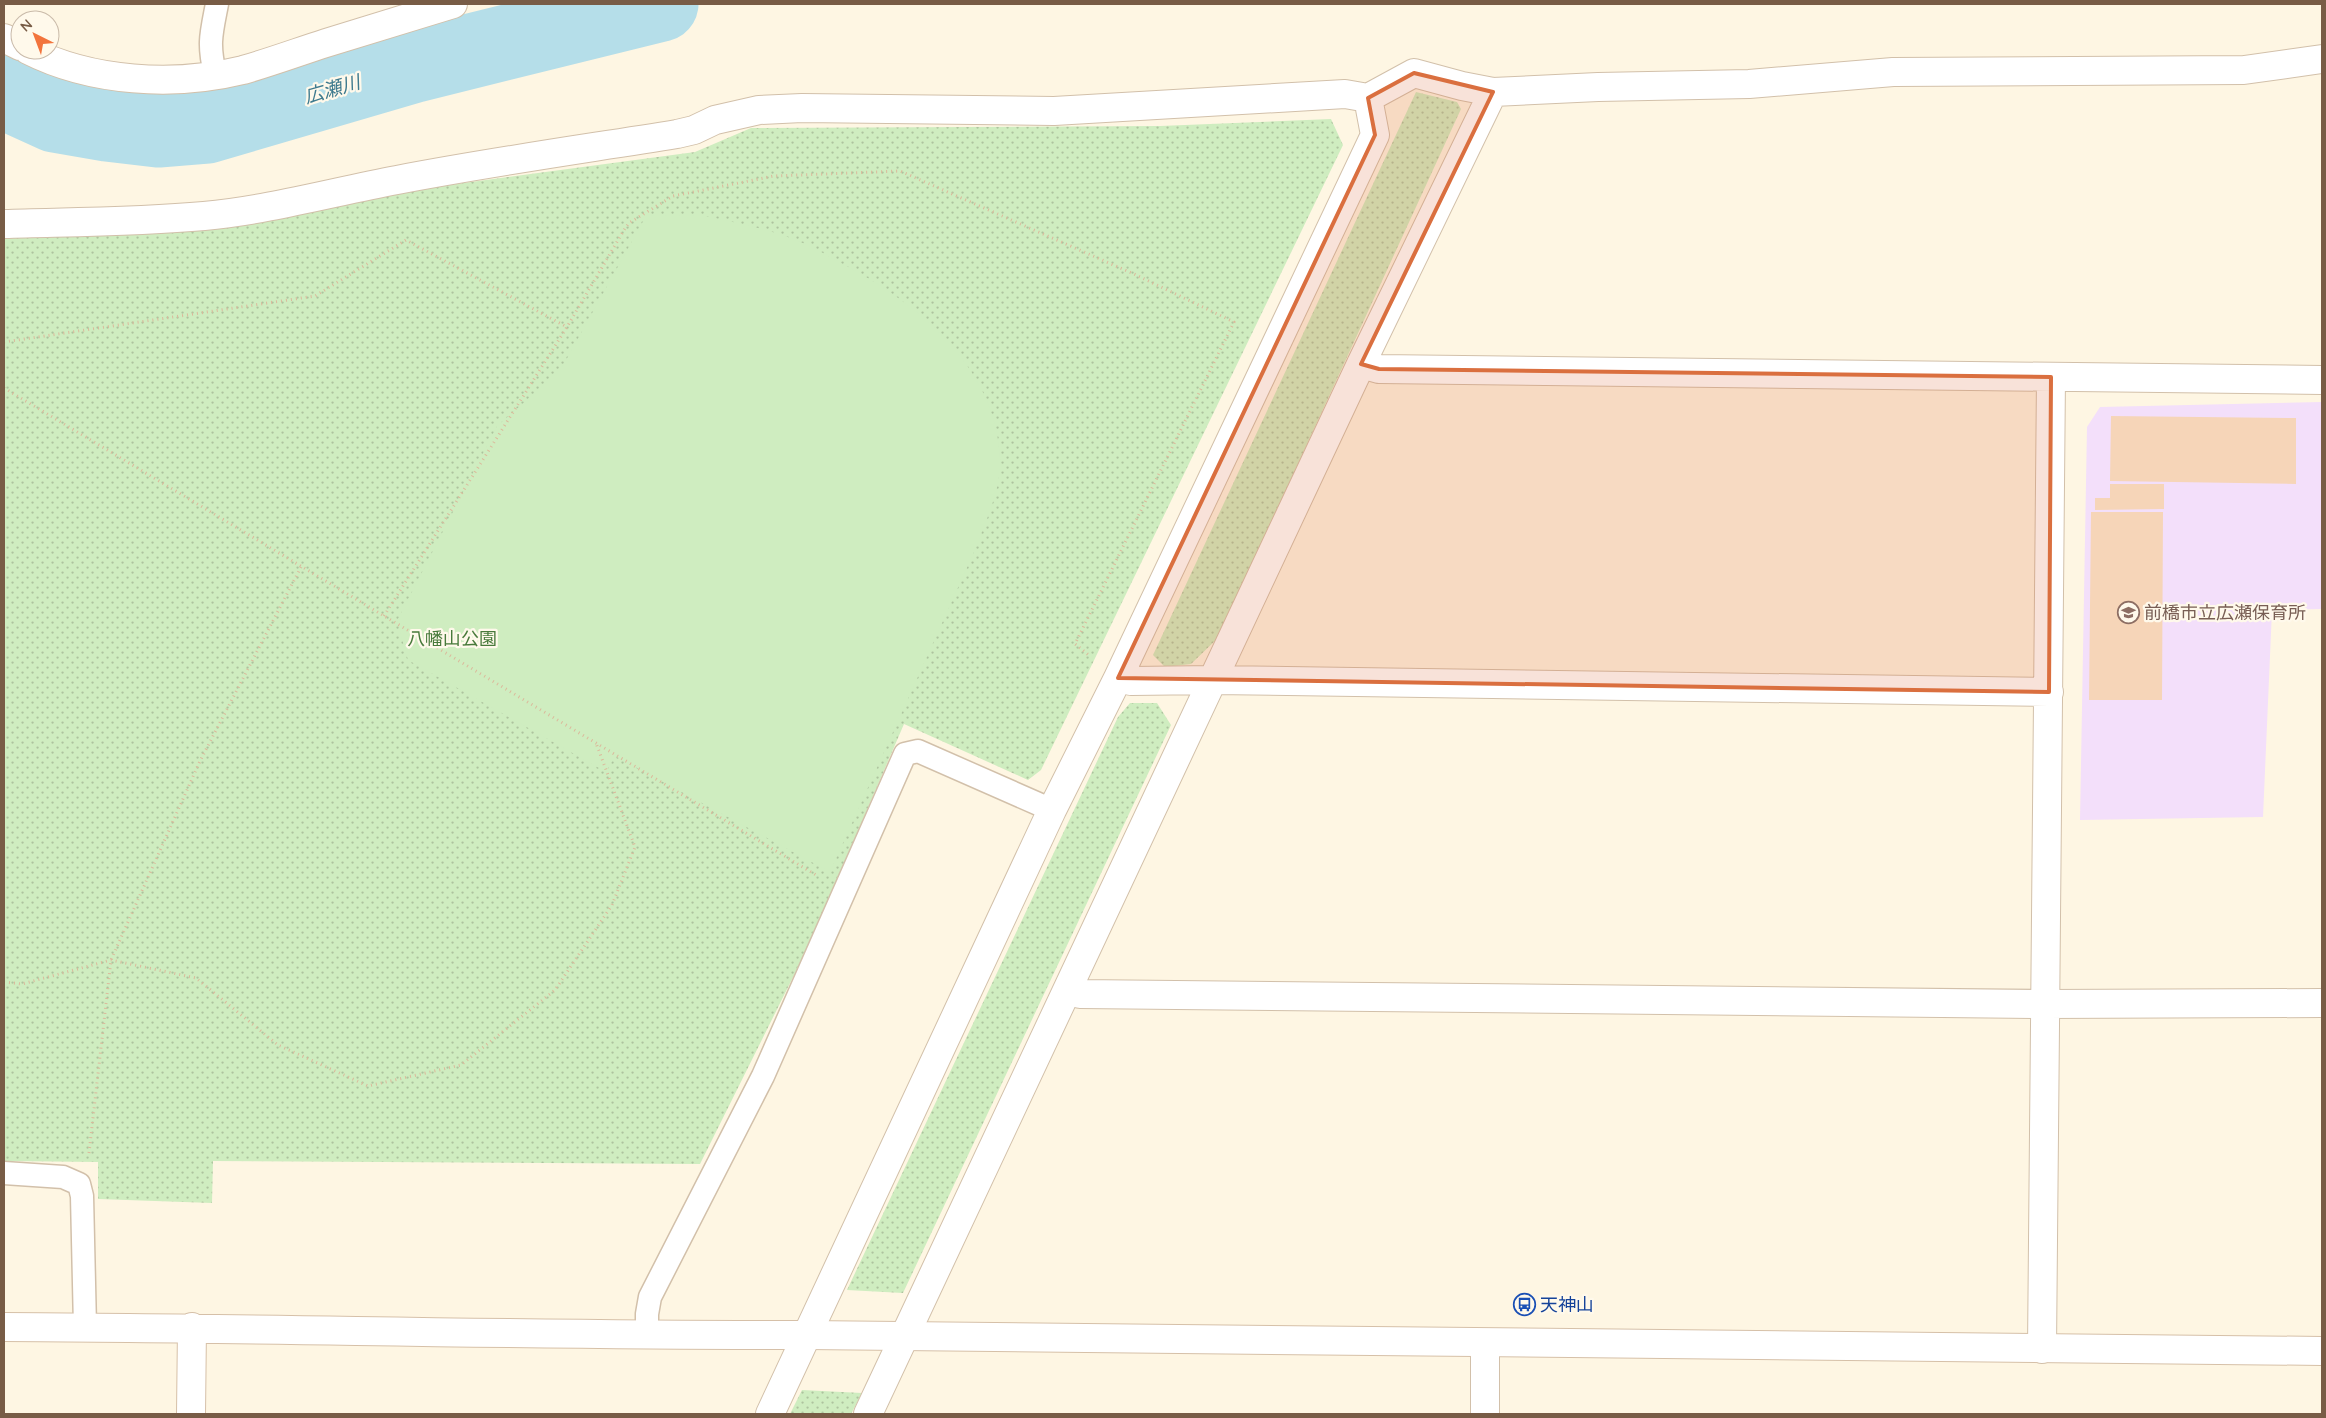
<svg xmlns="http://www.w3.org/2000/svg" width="2326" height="1418" viewBox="0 0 2326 1418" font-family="Quicksand,'Noto Sans JP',sans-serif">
<defs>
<pattern id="park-dots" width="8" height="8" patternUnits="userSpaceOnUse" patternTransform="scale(1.25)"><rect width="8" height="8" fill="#cfedc0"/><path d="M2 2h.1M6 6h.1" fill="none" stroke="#adc39e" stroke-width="1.8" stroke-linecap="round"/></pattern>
</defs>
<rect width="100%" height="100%" fill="#fef6e3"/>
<path fill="#f3dffa" d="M2322 402V609L2272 610 2263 817 2080 820 2087 427 2100 407Z"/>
<path fill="url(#park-dots)" d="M1416 92 1457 102 1461 109 1218 638 1191 664 1165 667 1153 655Z
M1331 119 1343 145 1041 770 1028 780 904 724 808 947 700 1164 213 1161 212 1203 98 1199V1162L4 1161V234L382 194 695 152 751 128 1160 126Z
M1130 703H1157L1171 725 903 1293 847 1290 1118 717Z
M802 1390 862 1393 851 1414H790Z"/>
<path fill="#cfedc0" d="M699 215C733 222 766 228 798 241 811 246 823 253 835 260 912 299 995 363 1000 457 1002 489 985 522 974 552L830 872 615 756 606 772 408 660 397 621 497 426 560 371 646 216Z"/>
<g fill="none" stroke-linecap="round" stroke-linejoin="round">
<path stroke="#b5dee9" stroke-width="75" d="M4 92 55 115 107 124 158 130 207 126 415 65 661 4"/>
</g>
<path fill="#f6d5b8" d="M2111 416 2296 418V484L2110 481Z
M2110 484H2164V509L2095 510V498H2110Z
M2091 512H2163L2162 700H2089Z"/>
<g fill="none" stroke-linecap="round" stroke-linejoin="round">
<defs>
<path id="lane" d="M215 74C208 43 211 35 217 4
M4 1173 63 1177 79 1184 82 1196 85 1327
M647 1336V1314L650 1297 763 1076 905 754 918 751 1052 810"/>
<path id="street" d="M4 38 20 46
M28 50C91 82 174 87 243 70 271 62 298 52 326 43 368 30 410 17 453 4
M4 224C70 222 138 222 204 216 269 210 333 192 397 180 490 162 584 149 677 134L694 130 715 120 759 110 802 108 1054 111 1345 94 1368 98 1414 73 1462 86 1493 92 1598 87 1749 84 1893 72 2244 70 2322 59
M1361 364 1379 369 2322 380
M1118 678 1131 681 1214 680 2049 692
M1068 991 1080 994 2046 1004 2322 1003
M1485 1343V1414
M2042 1349 2051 377
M770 1414 1052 810 1118 678 1375 135 1368 98
M868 1414 1361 364 1493 92"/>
<path id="secondary" d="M4 1327C272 1328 540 1336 807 1335L2322 1351
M191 1414 192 1327"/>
</defs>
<use href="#lane" stroke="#d2c0aa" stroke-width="25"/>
<use href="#street" stroke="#d2c0aa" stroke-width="30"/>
<use href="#secondary" stroke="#d6c0a8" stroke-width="30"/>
<path stroke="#dbb99b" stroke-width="3" stroke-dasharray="1 4" stroke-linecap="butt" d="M4 342 315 296 406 240 567 327
M4 388 816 875
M384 616 567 327 624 230 629 223 673 196 774 176 900 171 1134 274 1234 322 1075 644 1090 656
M4 982 22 984 111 960 196 978 278 1045 368 1086 461 1065 555 990 612 905 635 847 596 743
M89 1153 111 960 200 761 301 567"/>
<use href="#lane" stroke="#fff" stroke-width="22"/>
<use href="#street" stroke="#fff" stroke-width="28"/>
<use href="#secondary" stroke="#fff" stroke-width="28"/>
</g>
<path fill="#da6f3f" fill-opacity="0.2" stroke="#da6f3f" stroke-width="4" stroke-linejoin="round" d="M1414 73 1493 92 1361 364 1379 369 2051 377 2049 692 1118 678 1375 135 1368 98Z"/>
<defs>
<symbol id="school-ring" viewBox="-11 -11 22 22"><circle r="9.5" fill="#fff9eb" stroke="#8d6e63" stroke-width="1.5"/><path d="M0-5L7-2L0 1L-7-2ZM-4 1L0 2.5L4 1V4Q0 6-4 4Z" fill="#8d6e63"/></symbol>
<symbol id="bus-ring" viewBox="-11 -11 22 22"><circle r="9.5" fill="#fff9eb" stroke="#1a4fb4" stroke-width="1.5"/><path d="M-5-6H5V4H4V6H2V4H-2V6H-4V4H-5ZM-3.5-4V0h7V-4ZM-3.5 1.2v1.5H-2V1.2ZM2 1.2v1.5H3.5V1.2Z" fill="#1a4fb4"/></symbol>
</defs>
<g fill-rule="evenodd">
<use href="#school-ring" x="2116" y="600" width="25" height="25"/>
<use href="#bus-ring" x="1512" y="1292" width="25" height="25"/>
</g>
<g text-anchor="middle" stroke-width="4.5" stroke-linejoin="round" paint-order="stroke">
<g font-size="18" fill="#785e54" stroke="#fff9eb" text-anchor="start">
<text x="2144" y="619">前橋市立広瀬保育所</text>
</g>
<g font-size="18" fill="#487a3b" stroke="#fff9eb">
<text x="452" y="645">八幡山公園</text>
</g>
<g font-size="18" fill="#164399" stroke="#fff9eb" text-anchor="start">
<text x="1540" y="1311">天神山</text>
</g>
<g font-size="19" font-style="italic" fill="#3e7a8e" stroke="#fff9eb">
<text transform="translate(332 89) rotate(-16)" y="7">広瀬川</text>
</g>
</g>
<rect width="2326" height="1418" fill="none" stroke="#785c46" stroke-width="10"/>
<g transform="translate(35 35) rotate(318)"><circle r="24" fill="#fff9eb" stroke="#c9baa9"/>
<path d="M0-4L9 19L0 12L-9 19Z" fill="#f2743d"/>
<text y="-8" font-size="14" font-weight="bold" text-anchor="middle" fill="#785c46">N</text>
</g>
</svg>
